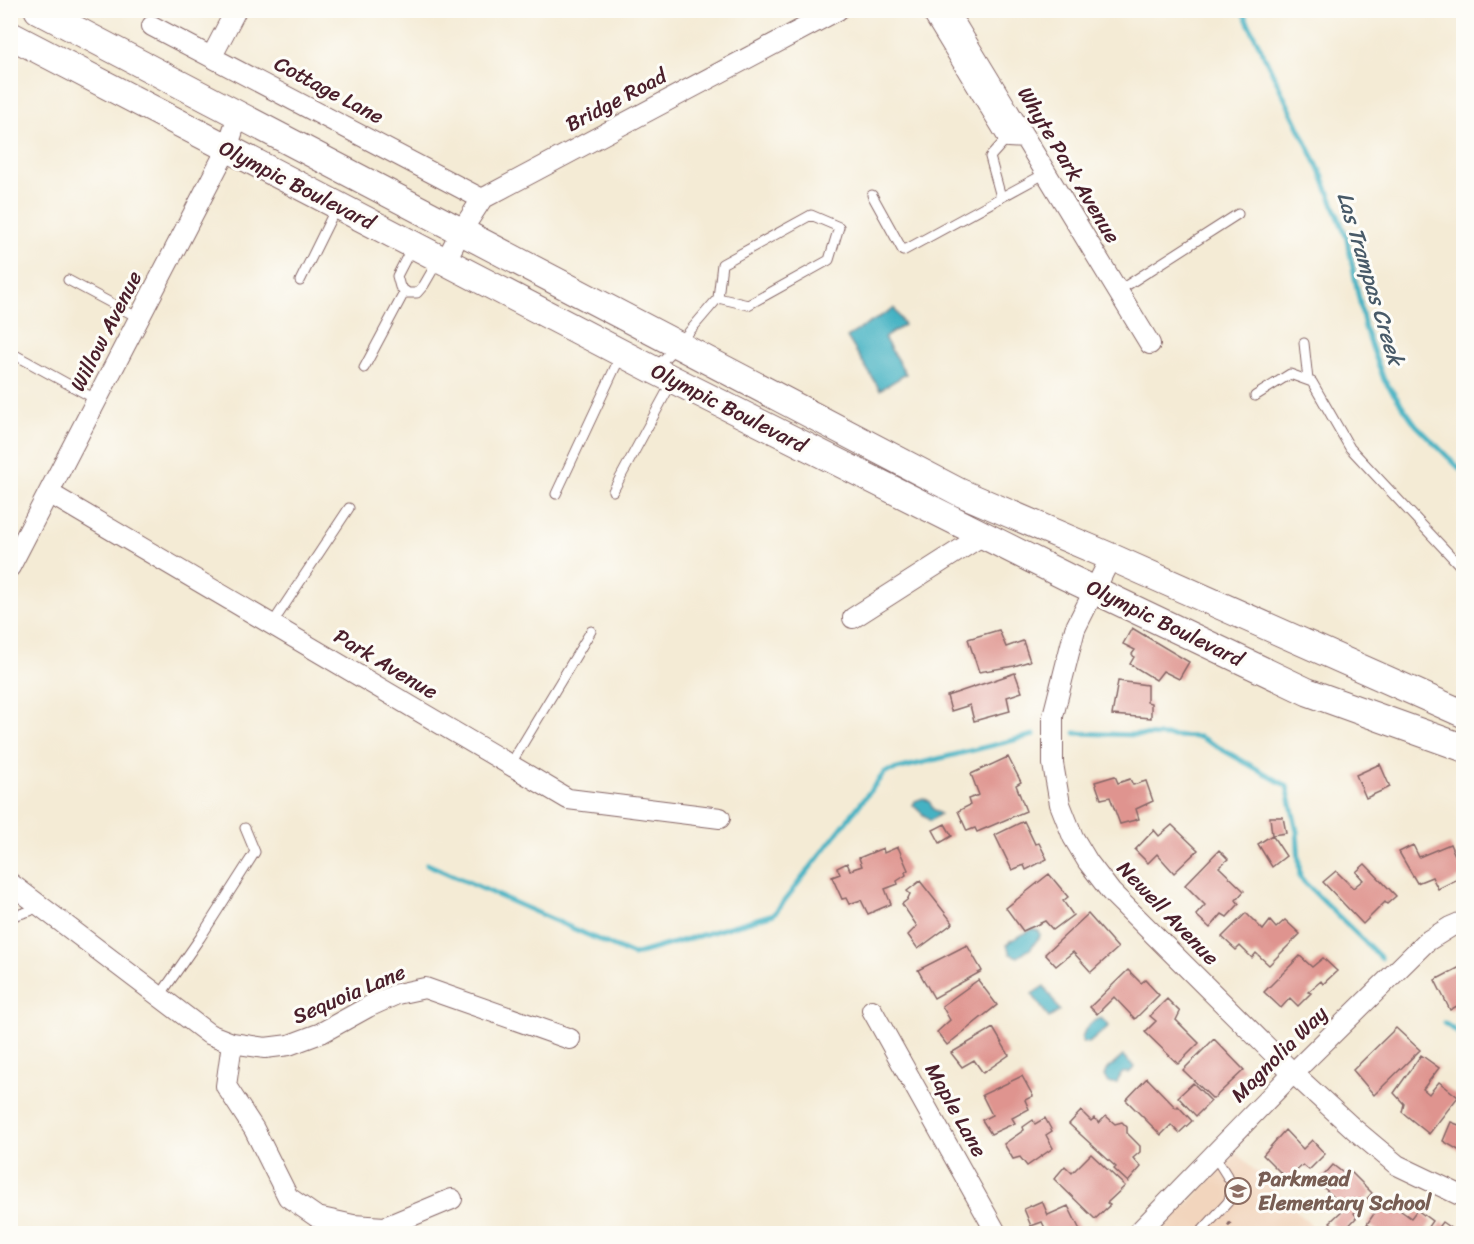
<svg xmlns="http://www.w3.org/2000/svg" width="1474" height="1244" viewBox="0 0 1474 1244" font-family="Sriracha,sans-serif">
<rect width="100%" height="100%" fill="#fdfcf7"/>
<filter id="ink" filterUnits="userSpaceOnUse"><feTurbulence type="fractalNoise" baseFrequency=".0167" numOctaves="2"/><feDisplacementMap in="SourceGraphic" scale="12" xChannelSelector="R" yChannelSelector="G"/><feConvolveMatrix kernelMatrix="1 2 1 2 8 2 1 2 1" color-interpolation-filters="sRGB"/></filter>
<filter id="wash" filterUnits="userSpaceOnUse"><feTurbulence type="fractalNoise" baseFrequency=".008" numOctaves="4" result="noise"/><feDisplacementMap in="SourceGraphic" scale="24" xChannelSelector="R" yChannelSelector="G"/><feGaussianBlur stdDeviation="1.35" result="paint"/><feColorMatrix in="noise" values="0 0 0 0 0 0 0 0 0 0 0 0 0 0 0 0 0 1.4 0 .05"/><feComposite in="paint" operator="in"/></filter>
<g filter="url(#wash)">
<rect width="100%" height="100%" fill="#f4ebd5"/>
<path fill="#f2d5bd" d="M1237 1153 1319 1233 1158 1234Z"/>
<path fill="#45b2c3" stroke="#486877" stroke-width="1.5" d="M894 308 904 325 884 338 906 374 880 390 847 337Z
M923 798 929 801 933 809 940 814 930 821 913 805 915 801Z
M1033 929 1039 931 1040 936 1031 948 1018 957 1010 954 1007 945 1010 941Z
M1044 986 1060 1011 1049 1018 1032 994Z
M1101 1018 1109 1026 1089 1043 1082 1042C1082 1030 1090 1021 1101 1018Z
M1123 1056 1135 1067 1129 1073C1120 1071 1120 1076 1117 1083H1108L1104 1076 1106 1071Z"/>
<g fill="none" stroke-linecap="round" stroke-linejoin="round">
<path stroke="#45b2c3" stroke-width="5" d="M1242 10 1322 175 1347 239 1365 328 1384 380 1416 425 1464 473
M1075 733 1200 737 1287 786 1297 831 1300 878 1381 958
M427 864 633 955 774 914 885 772 1034 735
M1444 1023 1464 1037"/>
</g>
<g id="blocks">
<path fill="#df948f" d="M1132 628 1189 662 1179 679 1163 671 1156 680 1130 664 1134 657 1132 654 1135 650 1123 644Z
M999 630 1006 647 1023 641 1030 661 1014 666 979 672 968 639Z
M1015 673 1022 692 1007 697 1010 711 974 721 970 705 951 711 947 696Z
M1118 681 1147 685V702L1151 703V718L1112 715Z
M1008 757 1021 782 1016 785 1026 811 977 832 975 828 967 831 958 811 970 805 968 799 979 795 971 774Z
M1380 764 1390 787 1366 798 1356 775Z
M1115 776 1118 783 1130 779 1133 785 1146 781 1153 801 1136 809 1139 819 1120 824 1110 797 1101 799 1095 782Z
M1270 817H1283L1286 833 1272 835Z
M1024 821 1035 844 1039 843 1047 859 1026 870 1024 865 1012 870 995 835Z
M945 824 952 836 940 843 933 830Z
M1172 825 1198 850 1174 873 1157 854 1148 863 1135 850 1154 830 1159 836Z
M1272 835 1286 856 1272 867 1258 844Z
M1450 844 1464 876 1438 889 1432 877 1417 883 1399 852 1413 845 1419 857Z
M898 847 908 870 905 872 906 875 897 881 898 884 885 889 891 904 868 914 861 900 849 904 846 898 842 899 832 877 840 874 837 868 847 863 850 870 862 866 859 858 883 848 884 853Z
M1219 850 1228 859 1219 867 1244 891 1236 900 1239 904 1227 917 1222 914 1210 928 1196 915 1205 905 1185 885Z
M1365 864 1396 896 1387 904 1385 902 1363 924 1323 882 1336 871 1353 888 1363 880 1356 872Z
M1049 874 1068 897 1063 901 1073 915 1053 930 1045 921 1023 931 1006 908Z
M920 881 953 923 918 949 908 935 917 926 902 904 907 900 910 894 907 891Z
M1246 913 1263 930 1270 921 1276 928 1285 920 1300 934 1269 965 1256 953 1252 958 1240 946 1236 950 1222 937Z
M1088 914 1118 948 1091 972 1073 952 1056 966 1045 954Z
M967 945 982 971 934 998 918 970Z
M1300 956 1312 967 1323 958 1337 971 1323 984 1321 981 1308 992 1311 993 1298 1006 1290 998 1281 1008 1264 992Z
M1464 965V1002L1450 1010 1435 980Z
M1128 970 1141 983 1145 980 1159 995 1135 1019 1114 997 1097 1014 1090 1007Z
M978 980 997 1005 947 1045 937 1032 950 1020 942 1006Z
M1167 999 1180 1012 1176 1020 1199 1043 1178 1064 1145 1032 1156 1021 1150 1016Z
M993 1028 1009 1055 983 1073 974 1060 962 1067 951 1053Z
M1396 1028 1420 1050 1374 1095 1353 1070Z
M1214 1039 1244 1070 1213 1099 1183 1070Z
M1421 1055 1439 1068 1423 1089 1429 1094 1439 1082 1458 1097 1429 1134 1402 1112 1404 1104 1394 1093Z
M1022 1076 1033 1096 1025 1100 1029 1109 1012 1118 1015 1123 991 1134 982 1120 992 1115 982 1095Z
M1147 1078 1176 1108 1178 1106 1192 1121 1179 1133 1171 1125 1161 1135 1126 1100Z
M1193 1083 1211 1101 1196 1116 1178 1097Z
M1081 1111 1091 1121 1094 1118 1099 1123 1106 1116 1115 1124 1122 1122 1127 1127V1133L1140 1146V1152L1133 1158 1141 1167 1128 1182 1114 1169 1116 1167 1069 1124Z
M1045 1118 1052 1131 1046 1135 1053 1148 1027 1166 1020 1157 1013 1159 1004 1144 1024 1130 1023 1127 1033 1120 1035 1124Z
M1451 1122 1464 1127V1143L1460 1151 1443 1141Z
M1285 1130 1303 1149 1312 1140 1325 1154 1309 1170 1303 1165 1287 1179 1263 1155Z
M1091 1154 1125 1186 1107 1203 1110 1205 1095 1219 1054 1179 1065 1166 1072 1173Z
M1333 1165 1346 1175 1351 1172 1372 1193 1354 1213 1357 1217 1342 1233 1330 1222 1345 1208 1318 1182Z
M1384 1199 1411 1218 1417 1210 1432 1221 1423 1234H1382L1367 1224Z
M1042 1201 1048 1215 1068 1206 1082 1234H1048L1042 1222 1031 1226 1024 1209Z
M1442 1222 1459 1234H1433Z"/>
</g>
</g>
<g filter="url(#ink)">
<use href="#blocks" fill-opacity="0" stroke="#866666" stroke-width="1.5"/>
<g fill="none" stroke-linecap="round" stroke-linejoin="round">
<defs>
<path id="service" d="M872 195 903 251 1046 173
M1001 197 990 157 1008 137
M412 247 397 276 400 287 408 293H417L424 285 439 259
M68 280 139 318
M300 281 336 208
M1118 291 1238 214
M1304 343 1308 380
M17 356 97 400
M364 368 405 291
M655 368 677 346 718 298 722 264 811 215 839 227 829 260 748 305 718 298
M1255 396 1290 374 1312 382 1350 448 1464 570
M613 491 672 382
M556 494 621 355
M272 624 349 508
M510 765 591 631
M10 917 30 911 39 905
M159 997 200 938 255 852 245 828
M1199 1234 1228 1202 1234 1187 1214 1155"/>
<path id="minor" d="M931 10 1008 137 1025 138
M947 10 1150 344
M152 26 482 199
M212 56 236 10
M445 262 460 233 482 199 838 10
M49 493 568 799 720 818
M1111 557 1075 629 1053 716V764L1060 804 1073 837 1088 862 1111 892 1293 1073 1354 1129 1397 1165 1464 1197
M10 567 217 168 227 149 238 115
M853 618 983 535
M10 883 209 1034 232 1043 265 1048 289 1045 321 1033 368 1007 397 994 425 988 570 1039
M872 1010 997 1234
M232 1043 226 1086 254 1129 288 1197 317 1217 353 1225 385 1227 452 1199
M1137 1234 1293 1073 1426 942 1450 927 1464 921"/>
<path id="secondary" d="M38 10 959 492 1111 557 1464 714
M10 35 654 370 1067 577 1308 692 1464 748"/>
</defs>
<use href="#service" stroke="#866666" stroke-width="11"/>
<use href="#minor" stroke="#866666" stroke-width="22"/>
<use href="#secondary" stroke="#866666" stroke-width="29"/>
<path stroke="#866666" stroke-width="3" stroke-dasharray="4.5 4.5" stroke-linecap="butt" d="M1223 1234 1232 1220"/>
<use href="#service" stroke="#fff" stroke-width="9"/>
<use href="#minor" stroke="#fff" stroke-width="20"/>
<use href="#secondary" stroke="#fff" stroke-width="27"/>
</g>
</g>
<defs>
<symbol id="school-ring" viewBox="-11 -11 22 22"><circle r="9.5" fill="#fdfcf7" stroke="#8d6e63" stroke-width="1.5"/><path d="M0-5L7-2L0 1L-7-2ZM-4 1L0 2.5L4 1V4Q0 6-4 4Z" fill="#8d6e63"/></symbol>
</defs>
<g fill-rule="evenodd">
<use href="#school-ring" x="1223" y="1176" width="30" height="30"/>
</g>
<g text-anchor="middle" stroke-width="6" stroke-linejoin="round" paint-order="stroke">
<g font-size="21" fill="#4a1f2b" stroke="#fdfcf7">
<text transform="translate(329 90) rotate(28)" y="7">Cottage Lane</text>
<text transform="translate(616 100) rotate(-28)" y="7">Bridge Road</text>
<text transform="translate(1069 165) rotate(59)" y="7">Whyte Park Avenue</text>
<text transform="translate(297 185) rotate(27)" y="7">Olympic Boulevard</text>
<text transform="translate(106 331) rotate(-63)" y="7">Willow Avenue</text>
<text transform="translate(729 408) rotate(27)" y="7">Olympic Boulevard</text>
<text transform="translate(1165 623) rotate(26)" y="7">Olympic Boulevard</text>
<text transform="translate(386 664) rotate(31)" y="7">Park Avenue</text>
<text transform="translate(1168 913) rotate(46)" y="7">Newell Avenue</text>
<text transform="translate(349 994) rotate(-23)" y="7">Sequoia Lane</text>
<text transform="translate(1279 1054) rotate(-45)" y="7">Magnolia Way</text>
<text transform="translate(956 1110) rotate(61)" y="7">Maple Lane</text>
</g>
<g font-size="21" font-weight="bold" fill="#785e54" stroke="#fdfcf7" text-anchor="start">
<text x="1258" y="1186">Parkmead<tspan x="1258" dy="24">Elementary School</tspan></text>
</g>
<g font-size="22" font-style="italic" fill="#485a68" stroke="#fdfcf7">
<text transform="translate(1371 278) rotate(73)" y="8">Las Trampas Creek</text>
</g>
</g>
<rect width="1474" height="1244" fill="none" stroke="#fdfcf7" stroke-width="36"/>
</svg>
